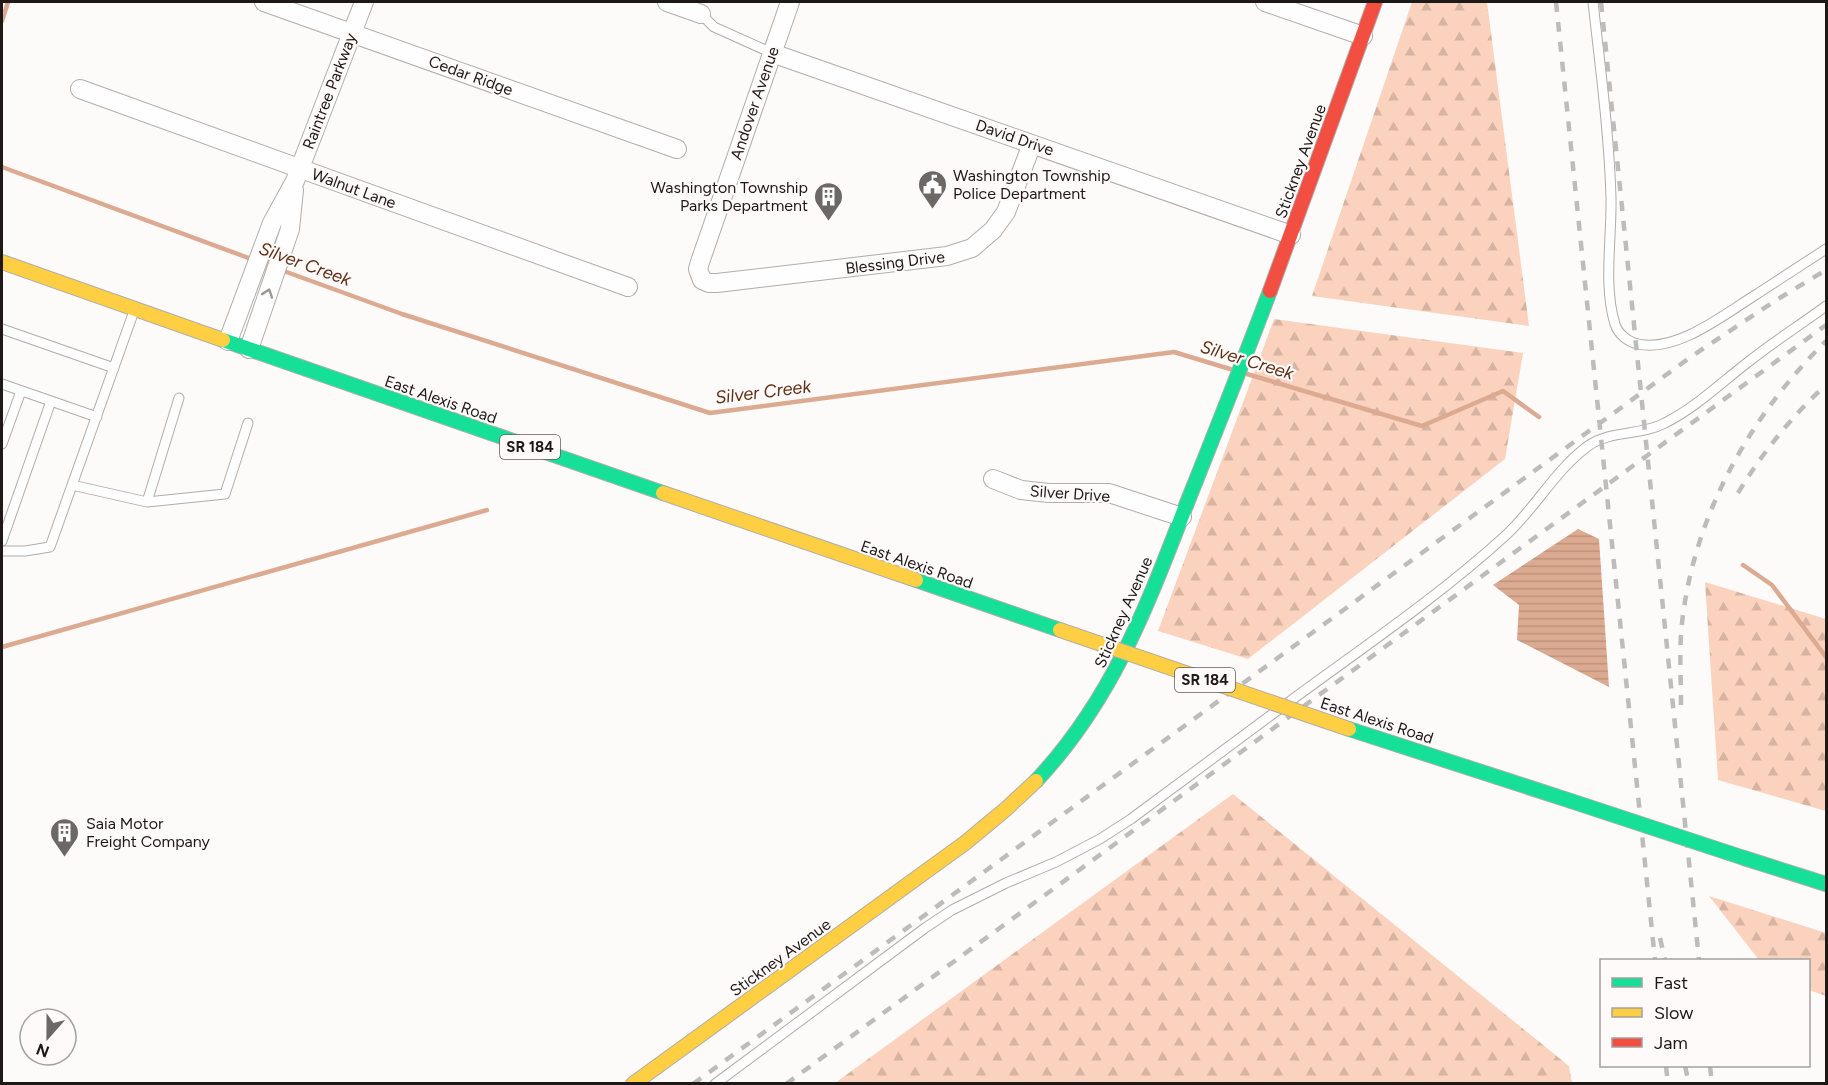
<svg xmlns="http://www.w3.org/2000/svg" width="1828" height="1085" viewBox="0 0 1828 1085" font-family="Figtree,sans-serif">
<defs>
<pattern id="forest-firs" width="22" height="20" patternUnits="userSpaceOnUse" patternTransform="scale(1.5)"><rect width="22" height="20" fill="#fbd2bd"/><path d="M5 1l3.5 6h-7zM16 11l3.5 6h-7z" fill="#d7b4a2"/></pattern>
<pattern id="water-rules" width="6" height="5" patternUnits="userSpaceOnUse" patternTransform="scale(1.5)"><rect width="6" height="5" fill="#dcaa91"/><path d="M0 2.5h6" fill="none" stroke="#bc927c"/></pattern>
</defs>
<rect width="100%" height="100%" fill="#fcfbfa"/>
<path fill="url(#forest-firs)" d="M1412 2H1487L1529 326 1312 296Z
M1274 319 1523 353 1505 459 1248 659 1158 631Z
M1705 582 1826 619V811L1718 780Z
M1233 794 1569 1066 1572 1083H835Z
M1709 896 1826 933V996L1809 990 1808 960H1759Z"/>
<path fill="url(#water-rules)" d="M1578 529 1599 539 1609 687 1517 640 1519 605 1493 585Z"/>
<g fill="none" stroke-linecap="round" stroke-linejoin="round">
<path stroke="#dcaa91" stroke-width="4.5" d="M2 21 8 2
M2 167 254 260
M281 270 402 314 710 413 1174 352 1230 369
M1247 374 1422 426 1503 391 1539 417
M1743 565 1772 585 1826 657
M2 647 487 510"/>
<defs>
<path id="lane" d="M1593 2C1600 66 1609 132 1611 197 1612 237 1603 286 1615 324 1618 334 1628 342 1638 344 1677 353 1726 313 1757 294 1780 279 1803 264 1826 249
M701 14 714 27 772 53
M2 329 114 368
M2 384 97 417
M2 444 21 391
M72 485 147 502 179 398
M147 502 225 494 248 423
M2 541 51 401
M2 551H25L50 547 134 311
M1289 702C1362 648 1438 597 1505 536 1535 509 1555 470 1588 446 1610 430 1641 436 1665 423 1697 407 1724 380 1752 359 1776 340 1802 324 1826 306
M715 1084 925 928 952 910 1006 883 1056 862 1100 839 1131 819 1278 710"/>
<path id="street" d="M264 2 677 149
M667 2 701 14
M790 2 700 262 698 269 702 280 709 283H717L947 256 972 248 993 230 1006 212 1032 144
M1265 2 1363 36
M772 53 1291 235
M80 89 628 287
M228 341 272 223 295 181 364 2
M249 349 290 229 294 190
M993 479 1021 490 1049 493H1109L1182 517"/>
<path id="fast" d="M223 340 663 493
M916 580 1060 630
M1349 729 1571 801
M1036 781C1113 699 1147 606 1187 503 1215 433 1243 362 1270 291
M1744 858 1826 884"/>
<path id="slow" d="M2 262 223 340
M663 493 916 580
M633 1084 965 843 1006 809 1036 781"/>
<path id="jam" d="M1270 291 1375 2"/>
</defs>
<use href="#lane" stroke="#b0adab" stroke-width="11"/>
<use href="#street" stroke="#b0adab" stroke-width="20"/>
<use href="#fast" stroke="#b0adab" stroke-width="16"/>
<use href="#slow" stroke="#b0adab" stroke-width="16"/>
<use href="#jam" stroke="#b0adab" stroke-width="16"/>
<use href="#lane" stroke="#fffefe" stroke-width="9"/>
<use href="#street" stroke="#fffefe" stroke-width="18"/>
<use href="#fast" stroke="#16e098" stroke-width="14"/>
<use href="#slow" stroke="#ffcf43" stroke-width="14"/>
<use href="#jam" stroke="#f24e42" stroke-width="14"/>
<path stroke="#bdbcbc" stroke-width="4.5" stroke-dasharray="10 10" stroke-linecap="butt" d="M1556 2 1655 960
M1601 2 1699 960
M1738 493C1763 452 1791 417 1826 385
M1681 705C1681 678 1679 650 1682 623 1694 515 1750 416 1826 341
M1660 938 1665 960
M1666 1066 1668 1084
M1685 1066 1689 1084
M1710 1066 1712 1084
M693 1084 1692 356 1778 299 1826 270
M786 1084 1826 325"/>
<defs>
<path id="fast-bridge" d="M1571 801 1744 858"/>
<path id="slow-bridge" d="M1060 630 1349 729"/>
</defs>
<use href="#fast-bridge" stroke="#b0adab" stroke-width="16" stroke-linecap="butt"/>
<use href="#slow-bridge" stroke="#b0adab" stroke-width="16" stroke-linecap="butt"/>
<use href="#fast-bridge" stroke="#16e098" stroke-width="14"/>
<use href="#slow-bridge" stroke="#ffcf43" stroke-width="14"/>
</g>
<defs><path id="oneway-chevron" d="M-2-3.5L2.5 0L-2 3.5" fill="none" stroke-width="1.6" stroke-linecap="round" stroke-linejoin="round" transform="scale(1.5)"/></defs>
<use stroke="#9a9796" href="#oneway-chevron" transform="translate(268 293) rotate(-71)"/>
<defs>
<symbol id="civic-pin" viewBox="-11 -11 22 30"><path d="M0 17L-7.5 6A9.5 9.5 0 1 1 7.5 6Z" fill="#6c6866" stroke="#fdfaf9"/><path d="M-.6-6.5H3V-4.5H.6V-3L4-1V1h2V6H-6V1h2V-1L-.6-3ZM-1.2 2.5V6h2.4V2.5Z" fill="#fff"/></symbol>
<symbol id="building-pin" viewBox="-11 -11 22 30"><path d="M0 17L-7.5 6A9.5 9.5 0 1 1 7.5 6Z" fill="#6c6866" stroke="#fdfaf9"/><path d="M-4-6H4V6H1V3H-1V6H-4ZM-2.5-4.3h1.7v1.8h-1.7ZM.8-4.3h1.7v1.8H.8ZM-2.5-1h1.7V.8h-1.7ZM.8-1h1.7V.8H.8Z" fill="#fff"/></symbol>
</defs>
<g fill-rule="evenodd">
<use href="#civic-pin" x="916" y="168" width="33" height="45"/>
<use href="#building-pin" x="812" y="180" width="33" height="45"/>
<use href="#building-pin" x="48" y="816" width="33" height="45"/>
</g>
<g text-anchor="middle" stroke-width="4.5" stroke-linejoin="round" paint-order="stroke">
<g fill="#fdfaf9" stroke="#615c5b" stroke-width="1.5">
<rect x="500" y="435" width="60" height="24" rx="4.5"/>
<rect x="1175" y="668" width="60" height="24" rx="4.5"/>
</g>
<g font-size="15" font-weight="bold" fill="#1e1917">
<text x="530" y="452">SR 184</text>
<text x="1205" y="685">SR 184</text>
</g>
<g font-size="16" fill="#1e1917" stroke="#fdfaf9">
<text transform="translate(471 75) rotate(20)" y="6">Cedar Ridge</text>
<text transform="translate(329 91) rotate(-69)" y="6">Raintree Parkway</text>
<text transform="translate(754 103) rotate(-71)" y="6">Andover Avenue</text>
<text transform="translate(1015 137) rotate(19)" y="6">David Drive</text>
<text transform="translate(1300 161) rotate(-70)" y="6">Stickney Avenue</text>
<text transform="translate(354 188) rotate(20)" y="6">Walnut Lane</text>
<text transform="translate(895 262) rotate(-7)" y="6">Blessing Drive</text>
<text transform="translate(441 399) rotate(19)" y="6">East Alexis Road</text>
<text transform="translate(1070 493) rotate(4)" y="6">Silver Drive</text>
<text transform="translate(917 564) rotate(19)" y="6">East Alexis Road</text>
<text transform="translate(1123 612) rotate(-66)" y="6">Stickney Avenue</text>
<text transform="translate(1377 720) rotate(18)" y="6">East Alexis Road</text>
<text transform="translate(780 957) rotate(-36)" y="6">Stickney Avenue</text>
</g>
<g font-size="16" fill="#1e1917" stroke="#fdfaf9" text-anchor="start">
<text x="953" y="181">Washington Township<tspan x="953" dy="18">Police Department</tspan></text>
<text x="808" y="193" text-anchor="end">Washington Township<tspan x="808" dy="18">Parks Department</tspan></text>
<text x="86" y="829">Saia Motor<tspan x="86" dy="18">Freight Company</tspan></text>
</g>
<g font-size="18" font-style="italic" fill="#5f3017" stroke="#fdfaf9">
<text transform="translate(305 264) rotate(20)" y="6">Silver Creek</text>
<text transform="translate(1247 360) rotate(17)" y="6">Silver Creek</text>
<text transform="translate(763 392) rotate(-7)" y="6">Silver Creek</text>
</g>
</g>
<rect width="1828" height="1085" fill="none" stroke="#1e1917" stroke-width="6"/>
<rect x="1600" y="959" width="210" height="108" fill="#fdfaf9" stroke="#a4a09f" stroke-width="1.5"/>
<rect x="1612" y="978" width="30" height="9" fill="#16e098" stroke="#a4a09f" stroke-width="1.5"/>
<text x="1654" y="989" font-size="18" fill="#1e1917">Fast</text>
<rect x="1612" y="1008" width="30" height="9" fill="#ffcf43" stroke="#a4a09f" stroke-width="1.5"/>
<text x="1654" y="1019" font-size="18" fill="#1e1917">Slow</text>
<rect x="1612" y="1038" width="30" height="9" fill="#f24e42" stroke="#a4a09f" stroke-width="1.5"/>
<text x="1654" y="1049" font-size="18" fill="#1e1917">Jam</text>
<g transform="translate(48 1037) rotate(201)"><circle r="28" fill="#fdfaf9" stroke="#a4a09f" stroke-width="1.5"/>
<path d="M0-4.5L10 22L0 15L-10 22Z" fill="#6c6866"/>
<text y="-9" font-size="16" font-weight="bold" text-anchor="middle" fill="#1e1917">N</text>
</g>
</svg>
